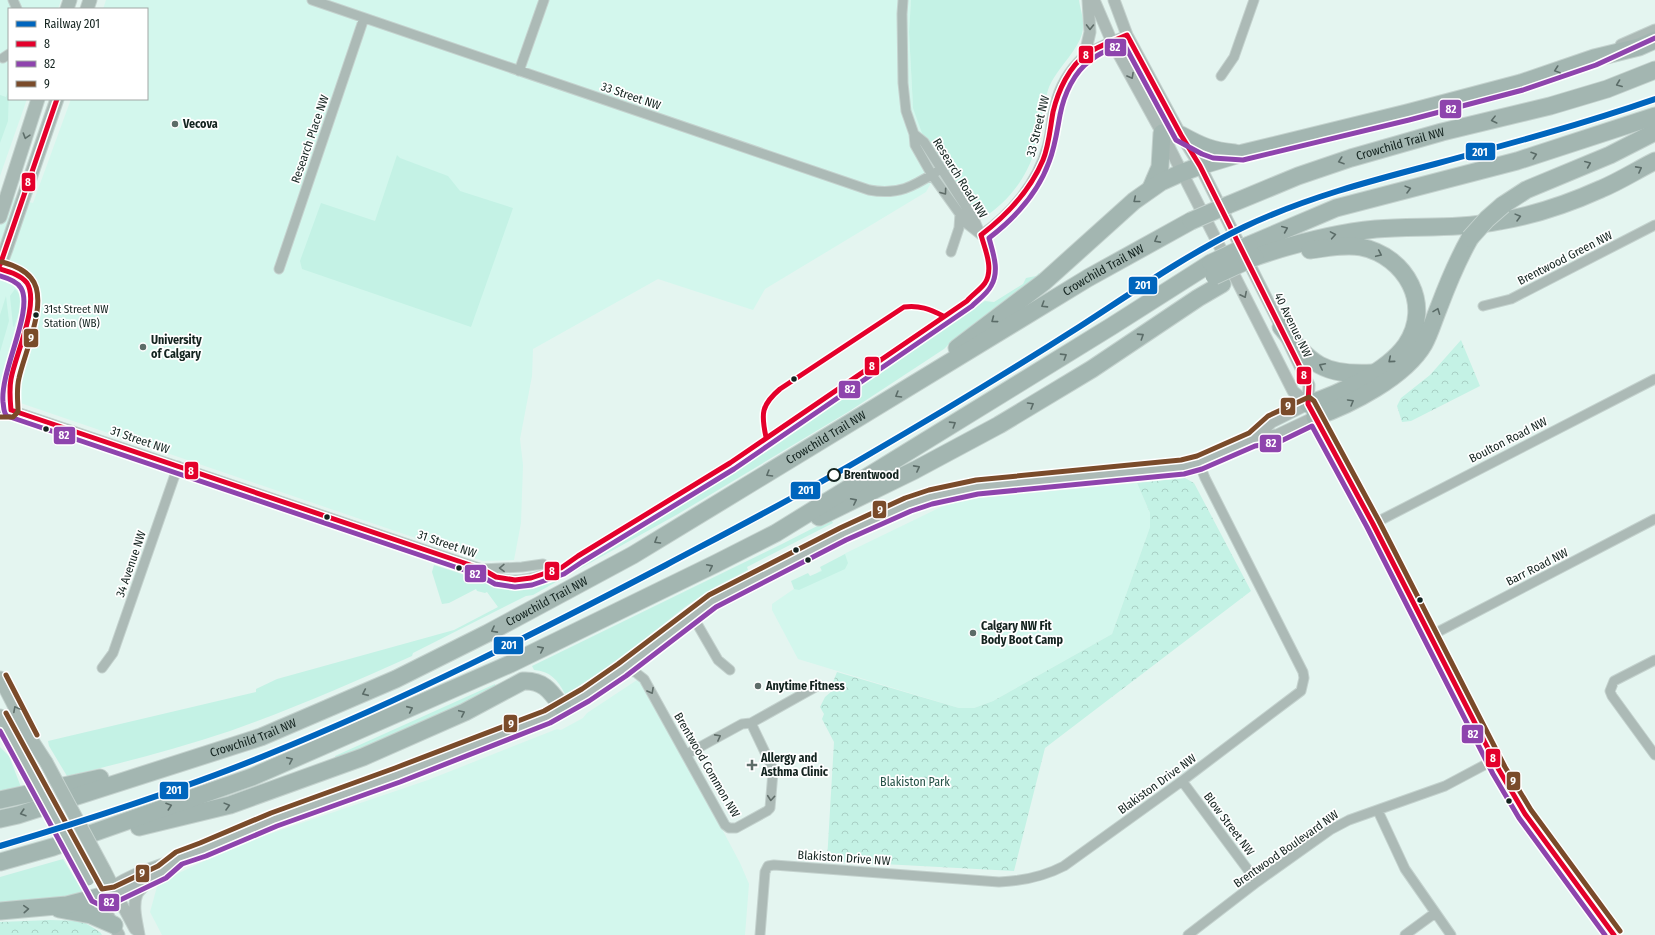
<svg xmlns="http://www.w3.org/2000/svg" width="1655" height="935" viewBox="0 0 1655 935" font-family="'Fira Sans Condensed',sans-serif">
<defs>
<pattern id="forest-crowns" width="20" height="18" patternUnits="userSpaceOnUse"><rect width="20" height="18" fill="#c4f2e5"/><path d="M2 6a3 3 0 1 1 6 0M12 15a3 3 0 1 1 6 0" fill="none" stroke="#a8cfc4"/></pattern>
</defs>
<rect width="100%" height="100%" fill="#e4f5f0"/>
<path fill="#d3f7ed" d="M0 0H61L58 9H9V99H27L0 176Z
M106 0H911L909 32 913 108 942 163 926 192 765 289 753 310 658 279 533 349 532 376 520 439 523 465 521 523 514 560 483 561 0 396V194L33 203 71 99H147V9H103Z
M1137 483 1150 513V527L1112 634 993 701 974 708H959L798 659 772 610V604L846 553 941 507 968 499Z
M642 678 740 863 749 884 745 935H162L150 912 158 883 240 844 428 780 557 729 561 730 583 718 587 713 637 680Z"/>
<path fill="#c4f2e5" d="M911 0H1079C1080 8 1084 19 1083 27 1083 47 1055 69 1048 90 1042 109 1040 130 1035 149 1027 178 1008 202 983 218L979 215 977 216 922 133 913 108 909 32Z
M9 88 8 121 0 143V95L6 97Z
M397 155 400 158 448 176 460 191 513 208 471 327 302 269 300 261 321 203 375 221Z
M1039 273 1040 276 951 342 944 349 848 412 678 514 563 578 533 595 526 596 413 653 412 656C352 683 292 709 230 731 177 749 122 763 67 776L49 746 48 741 256 692V689L277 679 454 630 498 607 487 592 485 593 477 591 476 589 449 603 442 604 432 572 434 565 468 576 469 575 498 584 522 585 551 578 565 571 733 469 813 414 868 374 985 301 994 302 1023 284 1026 278 1036 276Z
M15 289C26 300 18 314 14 327L13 326 10 296Z
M6 296 9 321 0 352V315Z
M831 519 833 523 747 567 748 570 715 587 685 607 616 662 568 693 565 694C558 680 550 671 534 670L532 666 782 544Z
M845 554 848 563 845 569 799 590 794 589 791 581 808 573 810 576 822 571 820 567Z
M495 684 497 688 411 730 335 759V756Z
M0 747 9 756 21 787 0 791Z
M63 859 83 892 75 896 0 904V877Z"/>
<path fill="url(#forest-crowns)" d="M1461 340 1480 386 1411 421 1402 422 1397 406 1401 398 1430 375Z
M1185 478 1194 483 1251 591 1045 748 1014 871 827 861 834 742 822 719 824 714 820 707 825 697 832 691 833 682 837 672 959 708H974L993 701 1112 634 1150 527V513L1137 483Z
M50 920 82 921 100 932 102 935H0V922Z"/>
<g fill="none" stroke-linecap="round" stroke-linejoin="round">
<defs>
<path id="minor" d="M13 0 17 9
M312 0 869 190C900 196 915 185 941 169
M903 0 902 14 903 83 906 111 914 134 915 145 932 175 967 224 981 235
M3 58 9 54
M519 71 544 0
M1221 76 1234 57 1254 0
M914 134 924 142 975 221 980 233
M981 235C1011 214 1037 183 1047 147 1051 133 1051 119 1055 105 1059 87 1070 69 1084 56 1089 50 1118 39 1127 35
M951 252 959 228 960 213
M0 269C11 272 22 275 28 285 43 310 0 375 11 410L482 569C486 572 491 576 496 577 510 583 529 579 543 575
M279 269 364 18
M1483 306 1511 299 1655 225
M1373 524 1655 379
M482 569 522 567 543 564
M692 615 718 660 730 670
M1430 636 1655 519
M1655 660 1614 681 1610 691 1612 696 1655 755
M102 668 113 653 178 466
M623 670 635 672 644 679 725 825 729 828H736L767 811 770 808 773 772 772 767 751 723
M687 754 742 724 751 723 819 685
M1182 781 1257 882
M1378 811 1405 869 1451 935
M760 935 765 872 768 866 774 865 999 882C1023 881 1043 877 1064 866L1182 781 1301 691 1304 678 1303 672 1205 478 1199 463
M1188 935 1257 882 1330 830 1349 820 1445 786 1494 760
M1405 935 1435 913"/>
<path id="tertiary" d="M1094 0 1112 42 1162 133 1293 391 1308 404 1323 430 1499 770 1525 814 1614 935
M1114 0 1127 35 1181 135 1200 166 1281 327 1309 385 1308 404
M1621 45 1655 30
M1085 54 1090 32 1088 0
M1253 439 1272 422 1308 404
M113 888 135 929
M101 896C127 892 154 879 174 862
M98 897C133 869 166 865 205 849 228 840 251 828 274 819 364 782 458 757 547 717 573 703 598 687 622 670 653 648 681 622 712 601L843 534 908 504 930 497 977 487 1182 467 1199 463 1253 439 1277 435 1315 417
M98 897 119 935
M139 935C137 923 132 906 137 894 139 890 144 886 148 882"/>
<path id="secondary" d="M67 9 70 0
M87 9 90 0
M0 217 38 99
M0 265 6 249 57 99
M0 410H11
M0 678 33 742 46 762
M0 716 28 769
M104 870 112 886"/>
<g id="motorway">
<path d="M1181 135C1201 146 1212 151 1235 153"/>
<path d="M1151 188 1160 167 1162 133"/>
<path id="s1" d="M1228 205 1298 176 1351 158 1442 132 1550 106 1607 89 1655 70"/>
<path d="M1503 205 1526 190 1610 155 1655 132"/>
<path d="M1249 245 1336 208 1517 161 1655 116"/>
<path d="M1255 257C1296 243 1334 233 1376 229 1418 226 1459 229 1500 221 1535 215 1570 203 1601 189 1620 181 1637 170 1655 161"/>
<path d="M1281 327C1311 364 1323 376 1373 373"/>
<path d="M957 348 1044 282 1134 201 1161 182 1181 173 1200 166 1243 153 1407 113 1521 83 1594 58 1639 47 1655 40"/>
<path d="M1308 404C1339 394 1387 372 1406 345 1433 305 1406 256 1361 247 1344 244 1327 248 1310 250"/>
<path d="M1315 417C1350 405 1405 377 1424 344 1430 333 1434 319 1439 307 1448 283 1457 261 1470 238"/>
<path d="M819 517 915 470 999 425 1092 369 1198 298 1222 284"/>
<path d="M0 800 100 778"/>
<path id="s2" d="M0 819 18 815 261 737 396 679 488 633 633 555 1088 278 1191 221"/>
<path d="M139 827 230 805 363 757 465 712 523 681C544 680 551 692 563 708"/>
<path d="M0 862 53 847 252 777 510 664 715 564 776 533 1112 326 1211 263"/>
<path d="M59 909 91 915 114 925"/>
<path d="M0 911 67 905 98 897"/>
</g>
</defs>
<use href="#minor" stroke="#c4d2ce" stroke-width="11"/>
<use href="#tertiary" stroke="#c4d2ce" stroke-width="13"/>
<use href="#secondary" stroke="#c4d2ce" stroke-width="15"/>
<use href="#motorway" stroke="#c4d2ce" stroke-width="19"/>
<use href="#minor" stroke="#acbab6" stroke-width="9"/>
<use href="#tertiary" stroke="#acbab6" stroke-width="11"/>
<use href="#secondary" stroke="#a8b9b4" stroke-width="13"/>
<use href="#motorway" stroke="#a3b6b1" stroke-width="17"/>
<defs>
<path id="secondary-bridge" d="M46 762 104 870
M28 769 88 879"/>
<path id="motorway-bridge" d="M1191 221 1228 205
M1470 238 1487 219 1503 205
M1211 263 1249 245
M1214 276 1255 257"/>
</defs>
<use href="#secondary-bridge" stroke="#c4d2ce" stroke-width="15" stroke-linecap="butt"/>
<use href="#motorway-bridge" stroke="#c4d2ce" stroke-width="19" stroke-linecap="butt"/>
<use href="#secondary-bridge" stroke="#a8b9b4" stroke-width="13"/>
<use href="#motorway-bridge" stroke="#a3b6b1" stroke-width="17"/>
<defs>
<path id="bus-1" d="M981 235C1007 215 1030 191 1043 160 1049 145 1050 129 1053 112 1058 91 1069 66 1088 53 1100 45 1114 41 1127 35L1181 135 1200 166 1309 385 1308 404 1373 524 1499 770 1525 814 1614 935
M0 265 57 99
M0 269C10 272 21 275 27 283 40 303 15 356 11 379 9 390 10 399 11 410
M11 410 482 569 496 577 515 580 531 578 561 568 578 556 730 463 967 301C972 295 980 290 985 283 994 269 985 249 981 235
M766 437C761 414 761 405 780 389L904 307C919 305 930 309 943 316"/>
<path id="bus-2" d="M0 276C7 278 17 281 21 288 34 310 0 371 3 402 4 407 3 412 7 416L479 575 495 584 515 587 532 585 564 574 582 562 734 469 972 306C978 300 987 294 991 286 1000 271 993 253 989 238 1015 218 1038 193 1049 162 1055 147 1057 131 1060 115 1064 94 1074 72 1091 60 1100 52 1113 48 1124 44L1176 140 1202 154 1213 158 1243 160 1409 120 1523 90 1596 65 1655 38
M0 731 92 901 98 904 118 901 166 878 182 864 206 856 277 826 400 782 550 723 589 701 626 676 716 607 846 540 911 511 932 504 978 494 1184 474 1202 469 1255 446 1279 442 1312 426 1367 527 1493 774 1519 818 1605 935"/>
<path id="bus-3" d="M0 417H13L18 412C18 400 16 390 19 378 24 353 50 300 31 278 24 269 13 265 2 262
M6 675 37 735
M6 713 102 889 114 887 158 866 176 852 200 843 271 813 395 768 544 711 582 689 618 664 709 595 840 528 905 498 929 490 976 480 1181 460 1197 456 1249 433 1268 416 1309 397 1314 401 1379 521 1505 767 1531 810 1620 931"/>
</defs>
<use href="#bus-1" stroke="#fff" stroke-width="8"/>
<use href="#bus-2" stroke="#fff" stroke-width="8"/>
<use href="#bus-3" stroke="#fff" stroke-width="8"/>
<use href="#bus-1" stroke="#e4002b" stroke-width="5"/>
<use href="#bus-2" stroke="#8e44ad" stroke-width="5"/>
<use href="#bus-3" stroke="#7a4b2a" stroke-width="5"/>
<defs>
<path id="rail-1" d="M0 846C91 819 181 790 269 754 405 699 536 633 666 565 734 529 802 494 868 455 939 414 1010 371 1079 327 1133 292 1186 255 1244 227 1305 198 1370 181 1435 164 1509 144 1583 124 1655 99"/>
</defs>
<use href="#rail-1" stroke="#fff" stroke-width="9"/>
<use href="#rail-1" stroke="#0065bd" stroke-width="6"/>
</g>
<defs><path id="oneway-chevron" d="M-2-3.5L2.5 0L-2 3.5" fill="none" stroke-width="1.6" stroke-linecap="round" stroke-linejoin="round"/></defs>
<g stroke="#606e6a">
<use href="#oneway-chevron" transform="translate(1090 27) rotate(91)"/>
<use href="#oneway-chevron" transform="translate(1131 76) rotate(61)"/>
<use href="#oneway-chevron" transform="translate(944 192) rotate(54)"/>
<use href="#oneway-chevron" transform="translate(1244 295) rotate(63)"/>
<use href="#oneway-chevron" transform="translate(502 568) rotate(179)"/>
<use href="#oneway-chevron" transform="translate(651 691) rotate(61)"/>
<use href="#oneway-chevron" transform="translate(718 737) rotate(-28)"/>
<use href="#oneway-chevron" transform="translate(771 798) rotate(95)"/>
</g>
<g stroke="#5b6c68">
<use href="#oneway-chevron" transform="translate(1557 70) rotate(161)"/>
<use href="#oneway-chevron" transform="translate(1619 84) rotate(159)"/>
<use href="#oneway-chevron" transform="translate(1494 120) rotate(166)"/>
<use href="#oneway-chevron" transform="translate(1534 155) rotate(-18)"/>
<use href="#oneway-chevron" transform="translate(1341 161) rotate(161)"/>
<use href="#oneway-chevron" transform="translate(1588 164) rotate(-23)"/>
<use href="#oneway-chevron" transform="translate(1639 169) rotate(-28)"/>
<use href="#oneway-chevron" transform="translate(1408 189) rotate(-15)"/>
<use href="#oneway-chevron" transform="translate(1136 200) rotate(141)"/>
<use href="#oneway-chevron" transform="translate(1518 217) rotate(-15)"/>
<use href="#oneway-chevron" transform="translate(1285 229) rotate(-23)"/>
<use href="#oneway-chevron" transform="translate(1333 235) rotate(-10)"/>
<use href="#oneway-chevron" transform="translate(1157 240) rotate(151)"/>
<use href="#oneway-chevron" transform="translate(1379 254) rotate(25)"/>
<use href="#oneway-chevron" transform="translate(1044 305) rotate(148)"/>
<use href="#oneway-chevron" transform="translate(1437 311) rotate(-69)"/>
<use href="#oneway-chevron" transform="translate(994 320) rotate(143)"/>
<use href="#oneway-chevron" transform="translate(1141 336) rotate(-33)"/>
<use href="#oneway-chevron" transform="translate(1064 356) rotate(-32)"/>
<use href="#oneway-chevron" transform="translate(1391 360) rotate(140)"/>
<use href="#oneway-chevron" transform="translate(1322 366) rotate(-153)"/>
<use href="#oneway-chevron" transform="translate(898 395) rotate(149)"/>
<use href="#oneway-chevron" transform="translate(1351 402) rotate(-30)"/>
<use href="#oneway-chevron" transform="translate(1031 405) rotate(-31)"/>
<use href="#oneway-chevron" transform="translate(953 424) rotate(-32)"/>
<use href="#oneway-chevron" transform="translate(917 468) rotate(-28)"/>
<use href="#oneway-chevron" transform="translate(769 474) rotate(149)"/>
<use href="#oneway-chevron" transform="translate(854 501) rotate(-27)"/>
<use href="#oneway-chevron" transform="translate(657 541) rotate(149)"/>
<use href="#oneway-chevron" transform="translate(710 567) rotate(-26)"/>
<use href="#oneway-chevron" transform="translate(494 630) rotate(152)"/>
<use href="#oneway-chevron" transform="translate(541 649) rotate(-26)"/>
<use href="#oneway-chevron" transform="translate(365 693) rotate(156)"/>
<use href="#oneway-chevron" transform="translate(410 709) rotate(-24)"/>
<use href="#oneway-chevron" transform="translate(462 713) rotate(-25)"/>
<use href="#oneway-chevron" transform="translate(290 760) rotate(-24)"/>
<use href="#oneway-chevron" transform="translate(169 806) rotate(-19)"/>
<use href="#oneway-chevron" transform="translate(227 806) rotate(-15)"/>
<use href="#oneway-chevron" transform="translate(23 813) rotate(163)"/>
<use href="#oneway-chevron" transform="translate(26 909) rotate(-4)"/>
</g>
<g stroke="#5e6e6a">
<use href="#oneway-chevron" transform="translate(26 136) rotate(107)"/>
<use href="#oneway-chevron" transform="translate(16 709) rotate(-118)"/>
</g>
<g fill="#5c6c68" stroke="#fff" stroke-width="1.5">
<circle cx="175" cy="124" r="4"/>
<circle cx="143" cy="347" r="4"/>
<circle cx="973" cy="633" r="4"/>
<circle cx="758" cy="686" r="4"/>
<path d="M750 759h4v4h4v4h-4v4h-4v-4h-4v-4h4z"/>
</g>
<g fill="#13231f" stroke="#fff" stroke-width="1.5">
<circle cx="36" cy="315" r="3.5"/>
<circle cx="794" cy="379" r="3.5"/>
<circle cx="46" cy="429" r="3.5"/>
<circle cx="327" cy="517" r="3.5"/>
<circle cx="796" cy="550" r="3.5"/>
<circle cx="808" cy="560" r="3.5"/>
<circle cx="459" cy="568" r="3.5"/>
<circle cx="1420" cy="600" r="3.5"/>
<circle cx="1509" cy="801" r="3.5"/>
</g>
<circle fill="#fff" stroke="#13231f" stroke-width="2" cx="834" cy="475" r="6"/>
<g text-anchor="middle" stroke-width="3.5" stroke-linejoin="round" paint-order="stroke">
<g font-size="11" fill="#13231f" stroke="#fff" text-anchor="start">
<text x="44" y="313">31st Street NW<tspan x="44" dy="14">Station (WB)</tspan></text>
</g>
<g font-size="12" fill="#13231f" stroke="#fff">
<text transform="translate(631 96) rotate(19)" y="4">33 Street NW</text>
<text transform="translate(1038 126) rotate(-76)" y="4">33 Street NW</text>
<text transform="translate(310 139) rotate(-71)" y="4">Research Place NW</text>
<text dy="4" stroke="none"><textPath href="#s1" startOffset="183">Crowchild Trail NW</textPath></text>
<text transform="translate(960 178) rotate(58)" y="4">Research Road NW</text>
<text transform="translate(1565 258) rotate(-27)" y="4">Brentwood Green NW</text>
<text dy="4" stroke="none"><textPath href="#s2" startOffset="1238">Crowchild Trail NW</textPath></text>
<text transform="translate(1293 325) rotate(64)" y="4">40 Avenue NW</text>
<text dy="4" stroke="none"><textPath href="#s2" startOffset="914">Crowchild Trail NW</textPath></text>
<text transform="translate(140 440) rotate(19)" y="4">31 Street NW</text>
<text transform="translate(1508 440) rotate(-27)" y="4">Boulton Road NW</text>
<text transform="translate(447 544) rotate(19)" y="4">31 Street NW</text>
<text transform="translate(131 564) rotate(-71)" y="4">34 Avenue NW</text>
<text transform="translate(1537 567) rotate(-27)" y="4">Barr Road NW</text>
<text dy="4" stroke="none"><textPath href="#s2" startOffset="590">Crowchild Trail NW</textPath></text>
<text dy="4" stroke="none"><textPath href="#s2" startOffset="266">Crowchild Trail NW</textPath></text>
<text transform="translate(707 765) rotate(60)" y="4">Brentwood Common NW</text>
<text transform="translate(1157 784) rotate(-36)" y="4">Blakiston Drive NW</text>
<text transform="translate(1229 824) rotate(53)" y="4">Blow Street NW</text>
<text transform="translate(1286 849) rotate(-35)" y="4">Brentwood Boulevard NW</text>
<text transform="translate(844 858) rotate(4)" y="4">Blakiston Drive NW</text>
</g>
<g font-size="12" font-weight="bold" fill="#13231f" stroke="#fff" text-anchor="start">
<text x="183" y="128">Vecova</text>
<text x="151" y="344">University<tspan x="151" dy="14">of Calgary</tspan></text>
<text x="981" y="630">Calgary NW Fit<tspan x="981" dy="14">Body Boot Camp</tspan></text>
<text x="766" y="690">Anytime Fitness</text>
<text x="761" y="762">Allergy and<tspan x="761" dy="14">Asthma Clinic</tspan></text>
</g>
<g font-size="12" font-weight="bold" fill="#13231f" stroke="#fff" text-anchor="start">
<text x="844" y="479">Brentwood</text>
</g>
<g font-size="12" fill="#235045" stroke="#fff">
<text x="915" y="786">Blakiston Park</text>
</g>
</g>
<g stroke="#fff" stroke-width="1.5">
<rect x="1104" y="38" width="23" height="19" rx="4" fill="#8e44ad"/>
<rect x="1078" y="45" width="16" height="19" rx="4" fill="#e4002b"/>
<rect x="1439" y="99" width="23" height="20" rx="4" fill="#8e44ad"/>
<rect x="1465" y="142" width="31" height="19" rx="4" fill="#0065bd"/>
<rect x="21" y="172" width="15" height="20" rx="4" fill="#e4002b"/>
<rect x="1128" y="276" width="30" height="19" rx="4" fill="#0065bd"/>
<rect x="23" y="328" width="16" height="20" rx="4" fill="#7a4b2a"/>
<rect x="864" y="356" width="16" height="20" rx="4" fill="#e4002b"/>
<rect x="1296" y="366" width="16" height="19" rx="4" fill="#e4002b"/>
<rect x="838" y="380" width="23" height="19" rx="4" fill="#8e44ad"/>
<rect x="1280" y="397" width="16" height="19" rx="4" fill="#7a4b2a"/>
<rect x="53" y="426" width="23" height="19" rx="4" fill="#8e44ad"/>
<rect x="1259" y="434" width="23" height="19" rx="4" fill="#8e44ad"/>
<rect x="184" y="461" width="15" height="19" rx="4" fill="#e4002b"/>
<rect x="790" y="481" width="31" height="19" rx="4" fill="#0065bd"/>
<rect x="872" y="500" width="15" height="19" rx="4" fill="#7a4b2a"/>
<rect x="544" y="561" width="16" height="20" rx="4" fill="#e4002b"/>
<rect x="464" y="564" width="23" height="19" rx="4" fill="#8e44ad"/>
<rect x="493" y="636" width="31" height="19" rx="4" fill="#0065bd"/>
<rect x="503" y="714" width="15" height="19" rx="4" fill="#7a4b2a"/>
<rect x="1461" y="724" width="23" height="20" rx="4" fill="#8e44ad"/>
<rect x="1485" y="748" width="16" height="20" rx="4" fill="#e4002b"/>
<rect x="1506" y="771" width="15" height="20" rx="4" fill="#7a4b2a"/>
<rect x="159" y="781" width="30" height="19" rx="4" fill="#0065bd"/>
<rect x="135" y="864" width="15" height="19" rx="4" fill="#7a4b2a"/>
<rect x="98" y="893" width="22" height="19" rx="4" fill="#8e44ad"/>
</g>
<g font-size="11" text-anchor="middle" font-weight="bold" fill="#fff">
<text x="1115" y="51">82</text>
<text x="1086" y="59">8</text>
<text x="1451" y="113">82</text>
<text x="1480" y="156">201</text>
<text x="28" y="186">8</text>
<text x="1143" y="289">201</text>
<text x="31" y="342">9</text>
<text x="872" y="370">8</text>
<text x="1304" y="379">8</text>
<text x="850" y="393">82</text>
<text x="1288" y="410">9</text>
<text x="64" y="439">82</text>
<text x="1271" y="447">82</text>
<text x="191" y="475">8</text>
<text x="806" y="494">201</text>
<text x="880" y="514">9</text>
<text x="552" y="575">8</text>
<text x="475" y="578">82</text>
<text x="509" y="649">201</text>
<text x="511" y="728">9</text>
<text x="1473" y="738">82</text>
<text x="1493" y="762">8</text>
<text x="1513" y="785">9</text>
<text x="174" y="794">201</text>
<text x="142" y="877">9</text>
<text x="109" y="906">82</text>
</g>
<rect x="8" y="8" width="140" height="92" fill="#ffffff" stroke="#a1a7a5"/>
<rect x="16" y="21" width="20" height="6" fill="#0065bd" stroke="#a1a7a5"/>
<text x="44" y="28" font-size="12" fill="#13231f">Railway 201</text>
<rect x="16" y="41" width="20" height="6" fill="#e4002b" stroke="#a1a7a5"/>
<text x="44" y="48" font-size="12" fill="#13231f">8</text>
<rect x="16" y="61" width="20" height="6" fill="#8e44ad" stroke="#a1a7a5"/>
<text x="44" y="68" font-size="12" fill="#13231f">82</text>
<rect x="16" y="81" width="20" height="6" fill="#7a4b2a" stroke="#a1a7a5"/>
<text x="44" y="88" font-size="12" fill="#13231f">9</text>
</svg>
